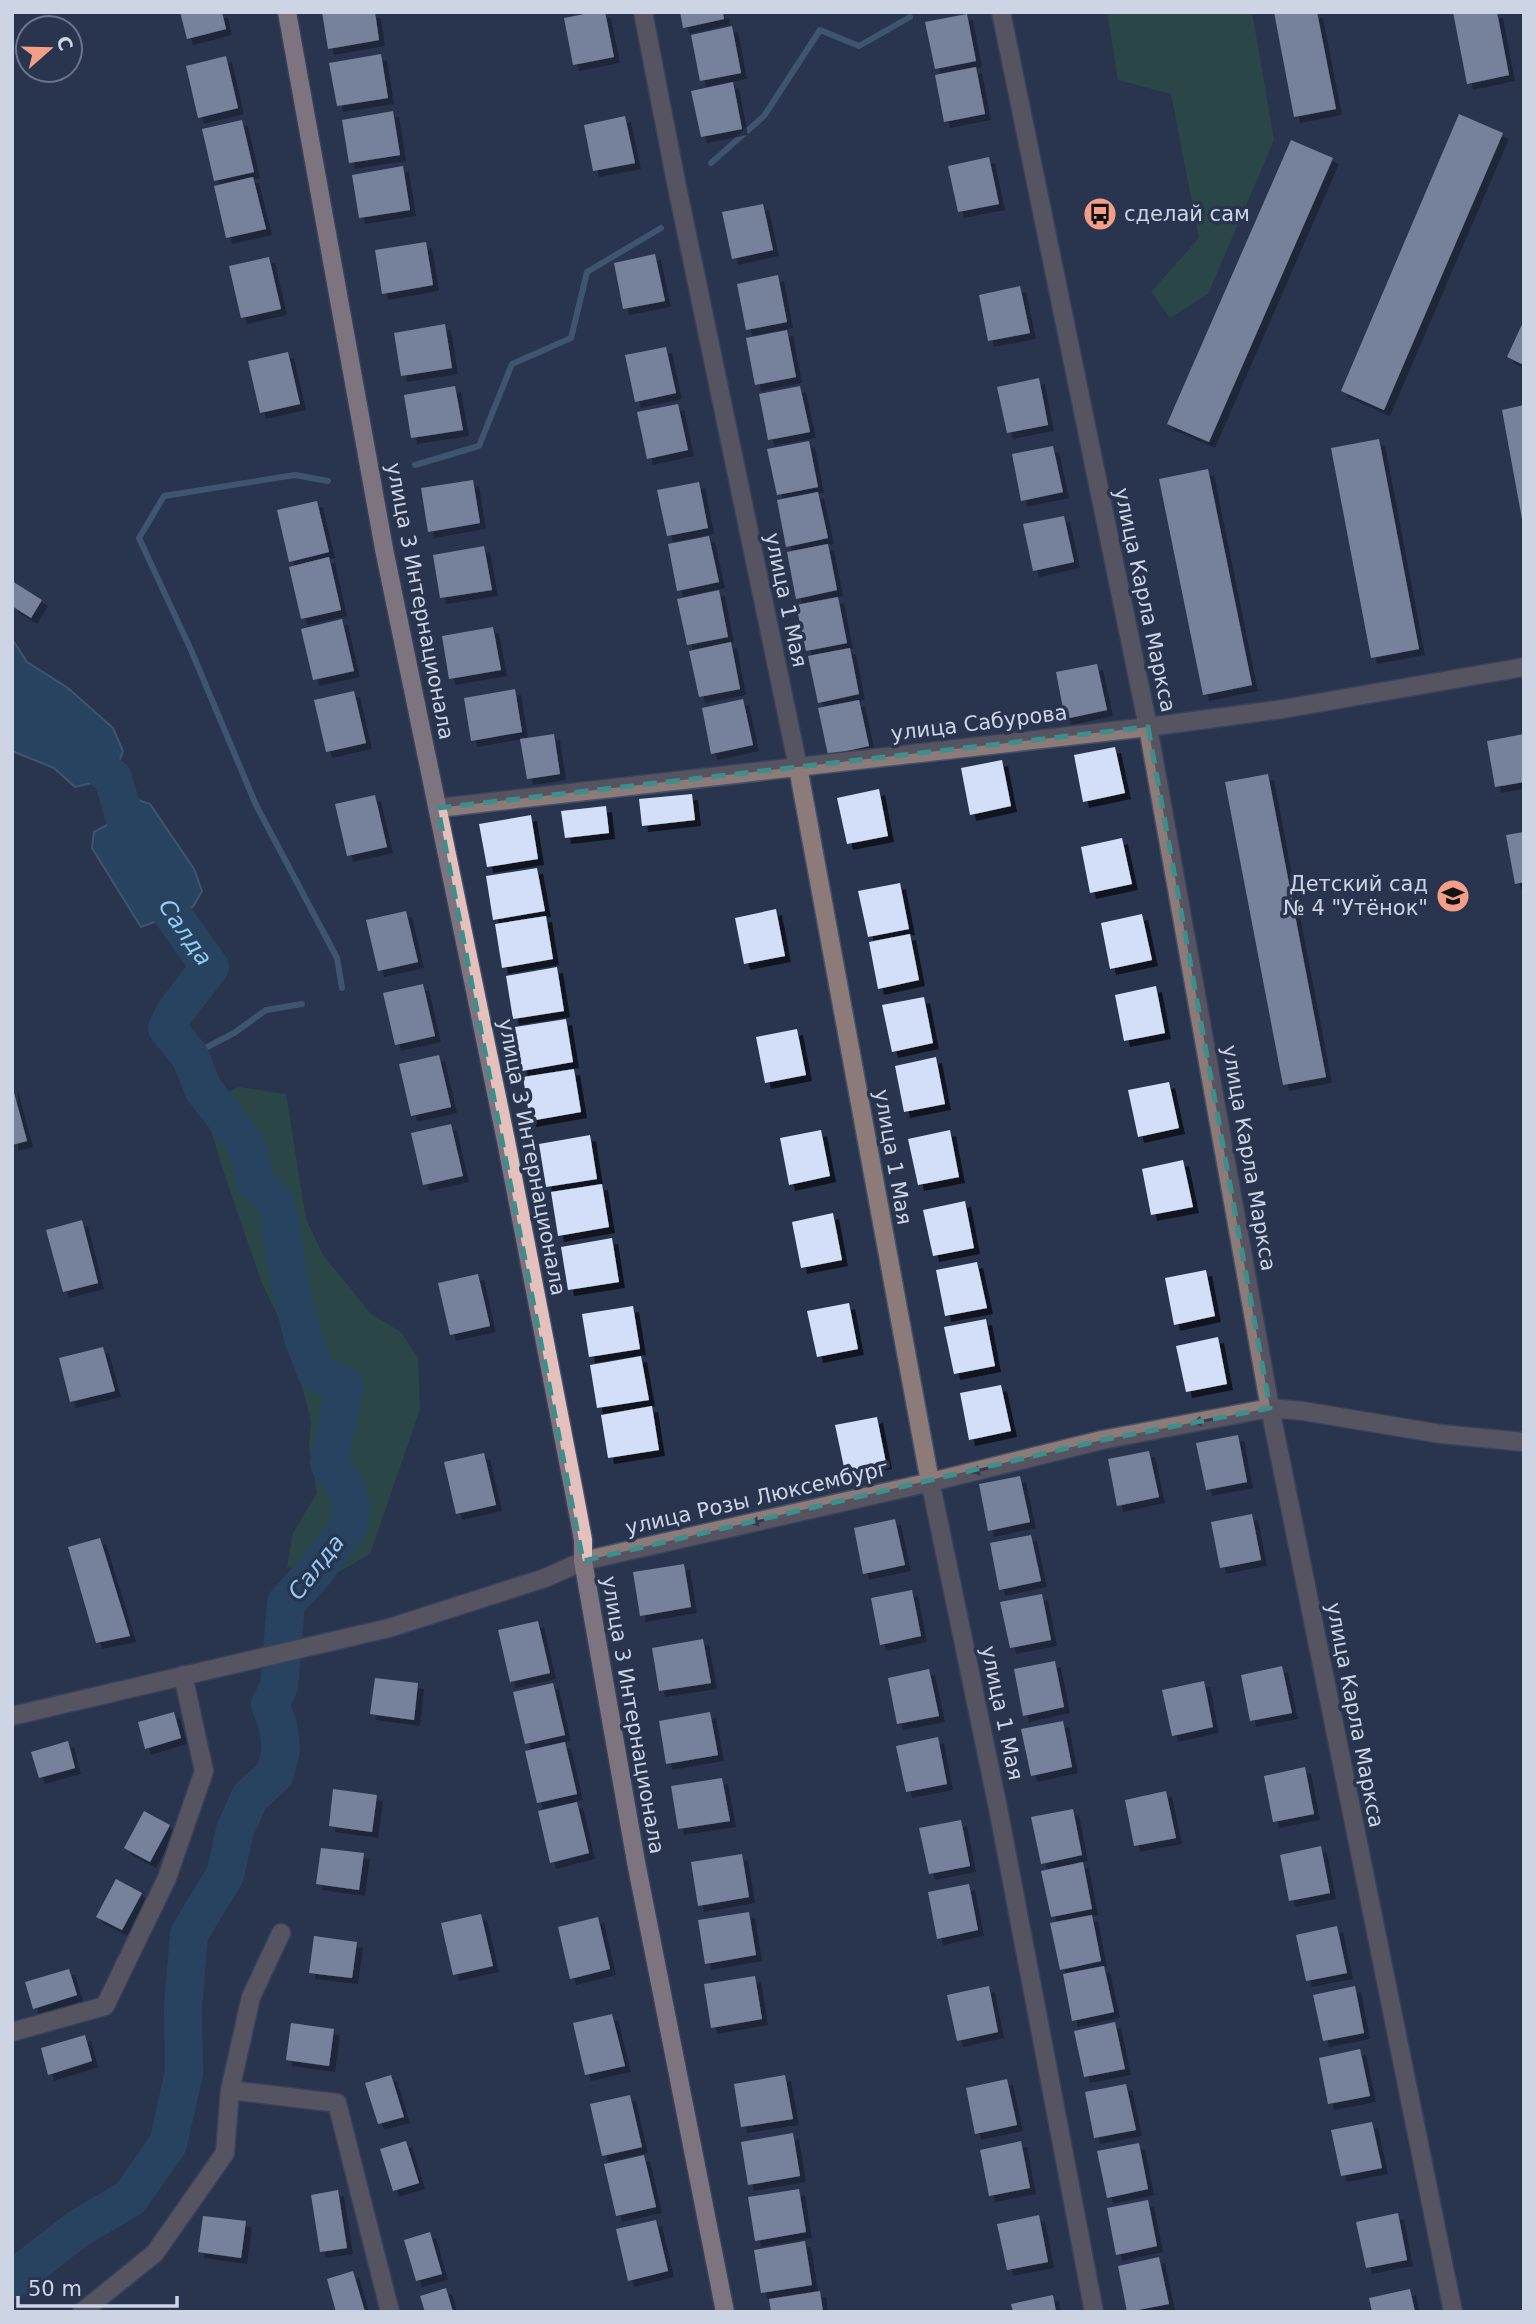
<svg xmlns="http://www.w3.org/2000/svg" width="1536" height="2324" viewBox="0 0 1536 2324" font-family="'DejaVu Sans',sans-serif">
<defs>
<filter id="shadow"><feDropShadow dx="6" dy="6" stdDeviation="0" flood-color="#0009"/></filter>
</defs>
<rect width="100%" height="100%" fill="#29344e"/>
<path fill="#2c5b3c" d="M1107 12H1252L1274 140 1208 294 1170 318 1151 292 1199 238 1171 94 1118 80Z
M239 1087 286 1094 306 1219 323 1255 371 1314 401 1332 418 1358 420 1409 370 1554 337 1573 313 1574 287 1567 293 1533 317 1493 309 1445 311 1421 291 1344 261 1281 221 1164 205 1108 211 1100Z"/>
<path fill="#255677" stroke="#577c98" stroke-width="2" d="M12 639 27 662 68 688 113 728 123 751 113 778 75 787 54 768 12 751Z
M138 800 150 804 194 869 202 891 193 907 141 927 92 848 94 832 124 816Z"/>
<g fill="none" stroke-linecap="round" stroke-linejoin="round">
<path stroke="#577c98" stroke-width="6" d="M711 163 764 116 820 30 859 46 910 17
M415 465 479 446 512 364 571 338 587 272 661 228
M328 481 295 475 164 496 139 538 191 650 256 805 337 958 342 988
M190 1056 234 1033 266 1010 302 1004"/>
<path stroke="#255677" stroke-width="38" id="s1" d="M12 692 59 735 113 778 124 816 172 914 210 967 175 1012 167 1028 190 1056 203 1089 248 1147 254 1181 277 1203 288 1275 303 1338 316 1372 345 1386 329 1463 346 1488 351 1507 349 1526 313 1574 286 1603 279 1686 270 1705 278 1725 281 1750 275 1774 250 1797 235 1830 225 1875 189 1934 183 2007 184 2073 168 2144 130 2198 79 2228 12 2280"/>
</g>
<path fill="#d3dff9" filter="url(#shadow)" d="M180 12H222L226 29 187 39Z
M322 12H375L379 40 328 49Z
M595 12H605L614 57 573 65 564 18Z
M680 12H723L724 19 683 28Z
M1274 12H1317L1336 109 1294 117Z
M1453 12H1497L1509 75 1467 84Z
M967 14 976 61 935 69 925 22Z
M732 26 741 73 700 81 691 35Z
M381 54 388 98 337 106 329 63Z
M226 56 238 108 198 118 186 66Z
M976 67 985 114 944 122 935 75Z
M733 82 742 129 701 137 691 91Z
M393 111 400 155 349 163 342 120Z
M1459 114 1503 133 1384 410 1341 391Z
M625 116 635 163 593 171 584 125Z
M242 120 254 172 214 181 202 129Z
M1291 140 1333 158 1209 442 1167 424Z
M989 157 999 204 958 212 948 166Z
M403 166 410 210 359 218 352 175Z
M253 177 266 229 226 238 214 186Z
M763 204 773 250 732 259 722 212Z
M426 242 433 285 382 294 375 250Z
M655 254 665 301 623 309 614 263Z
M269 257 281 309 241 318 229 266Z
M778 275 787 322 746 330 737 284Z
M1020 286 1030 333 988 341 979 295Z
M1524 320V365L1507 357Z
M445 324 452 368 401 376 394 333Z
M787 330 796 377 755 385 746 338Z
M666 347 676 393 635 402 625 355Z
M288 352 300 404 260 413 248 361Z
M1039 378 1048 425 1007 433 997 387Z
M455 386 463 430 411 438 404 395Z
M800 386 810 432 768 440 759 394Z
M678 404 688 450 647 459 637 412Z
M1524 405V519H1522L1502 410Z
M1379 439 1419 649 1371 658 1331 448Z
M809 441 818 487 777 495 767 449Z
M1053 446 1063 492 1021 501 1012 454Z
M1208 469 1252 685 1203 695 1159 479Z
M473 480 480 523 428 532 421 488Z
M699 482 708 528 667 536 657 490Z
M818 492 828 538 786 547 777 500Z
M317 501 329 552 289 562 277 510Z
M1064 516 1074 562 1033 571 1023 524Z
M709 536 719 582 677 591 668 544Z
M828 544 837 590 796 599 787 552Z
M484 546 492 590 440 598 433 555Z
M329 557 341 610 301 619 289 567Z
M12 581 42 600 31 618 12 606Z
M719 590 728 637 687 645 677 599Z
M838 597 847 643 806 651 796 605Z
M342 619 354 671 313 680 301 629Z
M493 627 501 670 449 679 442 636Z
M731 642 740 689 699 697 689 651Z
M850 648 859 694 818 703 808 656Z
M1097 664 1107 710 1065 719 1056 672Z
M515 689 522 732 471 741 464 698Z
M354 691 366 743 326 752 314 700Z
M743 699 753 745 711 754 702 708Z
M859 700 869 746 828 755 818 708Z
M554 734 560 774 527 779 520 739Z
M1524 734V782L1495 787 1487 741Z
M1115 747 1125 793 1083 802 1074 755Z
M1002 760 1011 806 970 815 961 768Z
M1268 774 1326 1077 1283 1085 1225 782Z
M879 789 888 836 847 844 837 798Z
M692 794 695 820 642 826 639 799Z
M375 795 387 847 347 856 335 804Z
M606 806 609 833 565 838 561 811Z
M531 815 538 859 487 867 479 824Z
M1524 832V882L1515 884 1506 835Z
M1122 838 1132 884 1090 893 1081 847Z
M537 868 545 911 493 920 486 876Z
M900 883 909 929 868 937 858 891Z
M776 909 785 956 744 964 735 918Z
M406 911 418 962 378 971 366 920Z
M1142 914 1152 960 1110 969 1101 923Z
M546 916 553 959 502 968 495 924Z
M910 934 919 980 878 989 869 942Z
M557 967 564 1011 513 1019 506 976Z
M423 984 435 1036 395 1045 383 993Z
M1156 986 1165 1033 1124 1041 1115 995Z
M924 997 933 1043 892 1052 882 1005Z
M566 1019 573 1062 522 1071 515 1027Z
M797 1029 806 1075 765 1083 756 1037Z
M439 1055 451 1107 411 1116 399 1064Z
M936 1057 945 1104 904 1112 895 1066Z
M574 1069 581 1112 530 1121 523 1077Z
M1169 1082 1179 1128 1138 1137 1128 1090Z
M12 1085 27 1141 12 1145Z
M451 1124 463 1176 423 1185 411 1133Z
M821 1130 830 1176 789 1185 780 1138Z
M950 1130 959 1177 918 1185 908 1139Z
M590 1135 597 1179 546 1187 539 1144Z
M1183 1160 1193 1207 1151 1215 1142 1169Z
M602 1184 609 1227 558 1236 551 1192Z
M965 1201 974 1248 933 1256 923 1210Z
M833 1213 842 1260 801 1268 792 1222Z
M82 1220 98 1283 63 1292 46 1230Z
M612 1238 619 1282 568 1290 561 1247Z
M977 1262 987 1308 945 1316 936 1270Z
M1206 1270 1215 1316 1174 1325 1165 1278Z
M478 1274 490 1326 450 1335 438 1283Z
M849 1303 858 1349 817 1357 807 1311Z
M633 1306 640 1349 589 1357 582 1314Z
M986 1319 995 1366 954 1374 944 1327Z
M1218 1337 1227 1384 1186 1392 1176 1346Z
M103 1347 115 1391 70 1402 59 1358Z
M641 1356 649 1400 597 1408 590 1365Z
M1001 1385 1011 1431 969 1440 960 1393Z
M652 1406 659 1450 608 1458 601 1415Z
M877 1417 886 1463 845 1472 835 1425Z
M1238 1435 1247 1482 1206 1490 1196 1443Z
M1149 1451 1159 1497 1117 1506 1108 1459Z
M484 1453 496 1505 456 1514 444 1462Z
M1020 1476 1030 1522 988 1531 979 1484Z
M1252 1514 1261 1560 1220 1568 1211 1522Z
M895 1519 905 1565 863 1574 854 1528Z
M1031 1535 1041 1581 999 1590 990 1543Z
M100 1538 130 1636 96 1643 68 1547Z
M684 1564 691 1607 640 1616 633 1572Z
M912 1590 921 1636 880 1645 871 1598Z
M1042 1594 1051 1640 1010 1648 1000 1602Z
M538 1621 550 1673 510 1682 498 1630Z
M703 1639 711 1683 659 1691 652 1648Z
M1055 1661 1064 1707 1023 1716 1014 1669Z
M1282 1666 1292 1713 1250 1721 1241 1675Z
M929 1669 939 1716 897 1724 888 1678Z
M375 1678 418 1683 414 1720 370 1714Z
M1204 1681 1213 1727 1172 1736 1162 1690Z
M553 1683 565 1735 525 1744 513 1692Z
M174 1712 181 1738 145 1749 138 1722Z
M710 1712 718 1755 666 1764 659 1721Z
M1063 1721 1072 1767 1031 1776 1021 1729Z
M938 1737 947 1784 906 1792 896 1746Z
M68 1741 75 1768 39 1778 31 1752Z
M565 1742 577 1794 537 1803 525 1751Z
M1305 1767 1314 1814 1273 1822 1264 1776Z
M722 1778 730 1821 678 1829 671 1786Z
M333 1789 377 1795 372 1832 329 1826Z
M1166 1791 1176 1838 1134 1846 1125 1800Z
M577 1802 589 1853 550 1863 538 1811Z
M1073 1809 1082 1855 1041 1864 1031 1817Z
M144 1811 170 1825 150 1862 124 1848Z
M961 1820 970 1866 929 1874 919 1828Z
M1321 1846 1330 1893 1289 1901 1280 1855Z
M321 1848 364 1853 359 1890 316 1884Z
M742 1854 749 1897 698 1906 691 1862Z
M1083 1862 1092 1909 1051 1917 1041 1871Z
M116 1879 142 1893 122 1930 96 1917Z
M969 1884 978 1930 937 1939 928 1892Z
M749 1912 756 1955 705 1964 698 1920Z
M481 1914 493 1966 453 1975 441 1923Z
M1092 1915 1101 1961 1060 1970 1050 1923Z
M598 1917 610 1969 570 1979 558 1927Z
M1337 1926 1347 1973 1306 1981 1296 1935Z
M314 1936 357 1942 352 1978 309 1973Z
M1104 1966 1114 2012 1072 2021 1063 1974Z
M69 1969 77 1995 33 2009 25 1982Z
M755 1976 762 2019 711 2028 704 1984Z
M989 1986 998 2032 957 2041 947 1995Z
M1355 1986 1364 2033 1323 2041 1313 1995Z
M612 2014 625 2066 585 2075 573 2023Z
M1115 2022 1125 2069 1084 2077 1074 2031Z
M291 2023 334 2029 329 2066 286 2060Z
M85 2035 92 2061 48 2075 41 2048Z
M1360 2049 1370 2096 1328 2104 1319 2058Z
M391 2075 404 2117 378 2124 365 2083Z
M785 2075 793 2119 741 2127 734 2084Z
M1007 2079 1017 2125 975 2134 966 2088Z
M1126 2084 1136 2130 1094 2138 1085 2092Z
M630 2095 642 2147 602 2156 590 2104Z
M1372 2122 1382 2168 1341 2176 1331 2130Z
M793 2133 800 2176 748 2185 741 2142Z
M406 2141 419 2183 393 2191 380 2149Z
M1021 2141 1030 2188 989 2196 980 2150Z
M1139 2143 1148 2189 1107 2198 1097 2151Z
M644 2155 656 2207 616 2216 604 2164Z
M799 2189 806 2232 755 2241 748 2197Z
M338 2190 347 2248 320 2252 311 2195Z
M1148 2200 1157 2246 1116 2255 1107 2208Z
M1398 2213 1407 2260 1366 2268 1356 2222Z
M1039 2215 1048 2262 1007 2270 997 2224Z
M203 2216 246 2221 241 2258 198 2252Z
M656 2220 668 2271 628 2281 616 2229Z
M430 2232 442 2274 416 2281 404 2240Z
M805 2241 812 2285 761 2293 754 2250Z
M1159 2257 1169 2304 1127 2312 1118 2266Z
M353 2271 365 2312H336L327 2279Z
M446 2288 453 2312H425L420 2296Z
M1410 2289 1415 2312H1372L1369 2298Z
M820 2291 823 2312H771L769 2299Z
M1053 2295 1056 2312H1013L1011 2304Z"/>
<g fill="none" stroke-linecap="round" stroke-linejoin="round">
<defs>
<path id="minor" d="M643 12 676 182 798 767 927 1466 998 1808 1094 2312
M1001 12 1148 727 1270 1408 1453 2312
M438 808 1148 727 1283 709 1524 667
M12 1716 389 1628 545 1578 583 1561 931 1482 1102 1440 1270 1408 1303 1411 1441 1434 1524 1442
M12 2032 105 2006 167 1878 204 1771 183 1675
M230 2090 337 2103 390 2312
M82 2312 155 2253 225 2153 230 2090 251 1997 281 1933"/>
<path id="major" d="M287 12 384 549 506 1141 574 1492 583 1540V1561L636 1862 725 2312"/>
</defs>
<use href="#minor" stroke="#475169" stroke-width="21"/>
<use href="#major" stroke="#475169" stroke-width="21"/>
<use href="#minor" stroke="#8c7b79" stroke-width="18"/>
<use href="#major" stroke="#e4c1bc" stroke-width="18"/>
</g>
<defs><path id="oneway-solid" d="M-6-.8H1V-3.2L6.5 0L1 3.2V.8H-6Z" transform="scale(1.75)"/></defs>
<g fill="#383f54">
<use href="#oneway-solid" transform="translate(1203 1421) rotate(169)"/>
<use href="#oneway-solid" transform="translate(981 1470) rotate(166)"/>
<use href="#oneway-solid" transform="translate(760 1521) rotate(167)"/>
</g>
<path d="M0 0H1536V2324H0ZM1148 727 1270 1408 1102 1440 583 1561 438 808Z" fill="#29344e" fill-opacity=".55" fill-rule="evenodd"/>
<path fill="none" stroke="#3e8e8c" stroke-width="5" stroke-dasharray="14 9" stroke-linejoin="round" d="M1148 727 1270 1408 1102 1440 583 1561 438 808Z"/>
<defs>
<symbol id="bus-disc" viewBox="-11 -11 22 22"><circle r="9.5" fill="#f49e89" stroke="#29344e"/><path d="M-5-6H5V4H4V6H2V4H-2V6H-4V4H-5ZM-3.5-4V0h7V-4ZM-3.5 1.2v1.5H-2V1.2ZM2 1.2v1.5H3.5V1.2Z" fill="#111"/></symbol>
<symbol id="school-disc" viewBox="-11 -11 22 22"><circle r="9.5" fill="#f49e89" stroke="#29344e"/><path d="M0-5L7-2L0 1L-7-2ZM-4 1L0 2.5L4 1V4Q0 6-4 4Z" fill="#111"/></symbol>
</defs>
<g fill-rule="evenodd">
<use href="#bus-disc" x="1081" y="195" width="38" height="38"/>
<use href="#school-disc" x="1434" y="877" width="38" height="38"/>
</g>
<g text-anchor="middle" stroke-width="7" stroke-linejoin="round" paint-order="stroke">
<g font-size="21" fill="#cdd5e5" stroke="#29344e" text-anchor="start">
<text x="1124" y="221">сделай сам</text>
<text x="1428" y="891" text-anchor="end">Детский сад<tspan x="1428" dy="24">№ 4 "Утёнок"</tspan></text>
</g>
<g font-size="21" fill="#cdd5e5" stroke="#29344e">
<text transform="translate(786 600) rotate(78)" y="7">улица 1 Мая</text>
<text transform="translate(1145 600) rotate(78)" y="7">улица Карла Маркса</text>
<text transform="translate(420 601) rotate(79)" y="7">улица 3 Интернационала</text>
<text transform="translate(979 723) rotate(-7)" y="7">улица Сабурова</text>
<text transform="translate(532 1157) rotate(79)" y="7">улица 3 Интернационала</text>
<text transform="translate(893 1157) rotate(80)" y="7">улица 1 Мая</text>
<text transform="translate(1249 1158) rotate(80)" y="7">улица Карла Маркса</text>
<text transform="translate(757 1498) rotate(-13)" y="7">улица Розы Люксембург</text>
<text transform="translate(1002 1713) rotate(78)" y="7">улица 1 Мая</text>
<text transform="translate(633 1715) rotate(80)" y="7">улица 3 Интернационала</text>
<text transform="translate(1355 1715) rotate(79)" y="7">улица Карла Маркса</text>
</g>
<g font-size="23" font-style="italic" fill="#92cbf6" stroke="#29344e">
<text dy="8" stroke="none"><textPath href="#s1" startOffset="304">Салда</textPath></text>
<text transform="translate(316 1567) rotate(-52)" y="8">Салда</text>
</g>
</g>
<rect width="1536" height="2324" fill="none" stroke="#cdd5e5" stroke-width="28"/>
<g transform="translate(49 49) rotate(70)"><circle r="33" fill="#29344e" stroke="#6b748a" stroke-width="2"/>
<path d="M0-5L12 26L0 18L-12 26Z" fill="#f49e89"/>
<text y="-10" font-size="19" font-weight="bold" text-anchor="middle" fill="#cdd5e5">С</text>
</g>
<path d="M18 2296v10h159v-10" fill="none" stroke="#cdd5e5" stroke-width="3.5"/>
<text x="28" y="2296" font-size="21" fill="#cdd5e5" stroke="#29344e" stroke-width="5" paint-order="stroke">50 m</text>
</svg>
